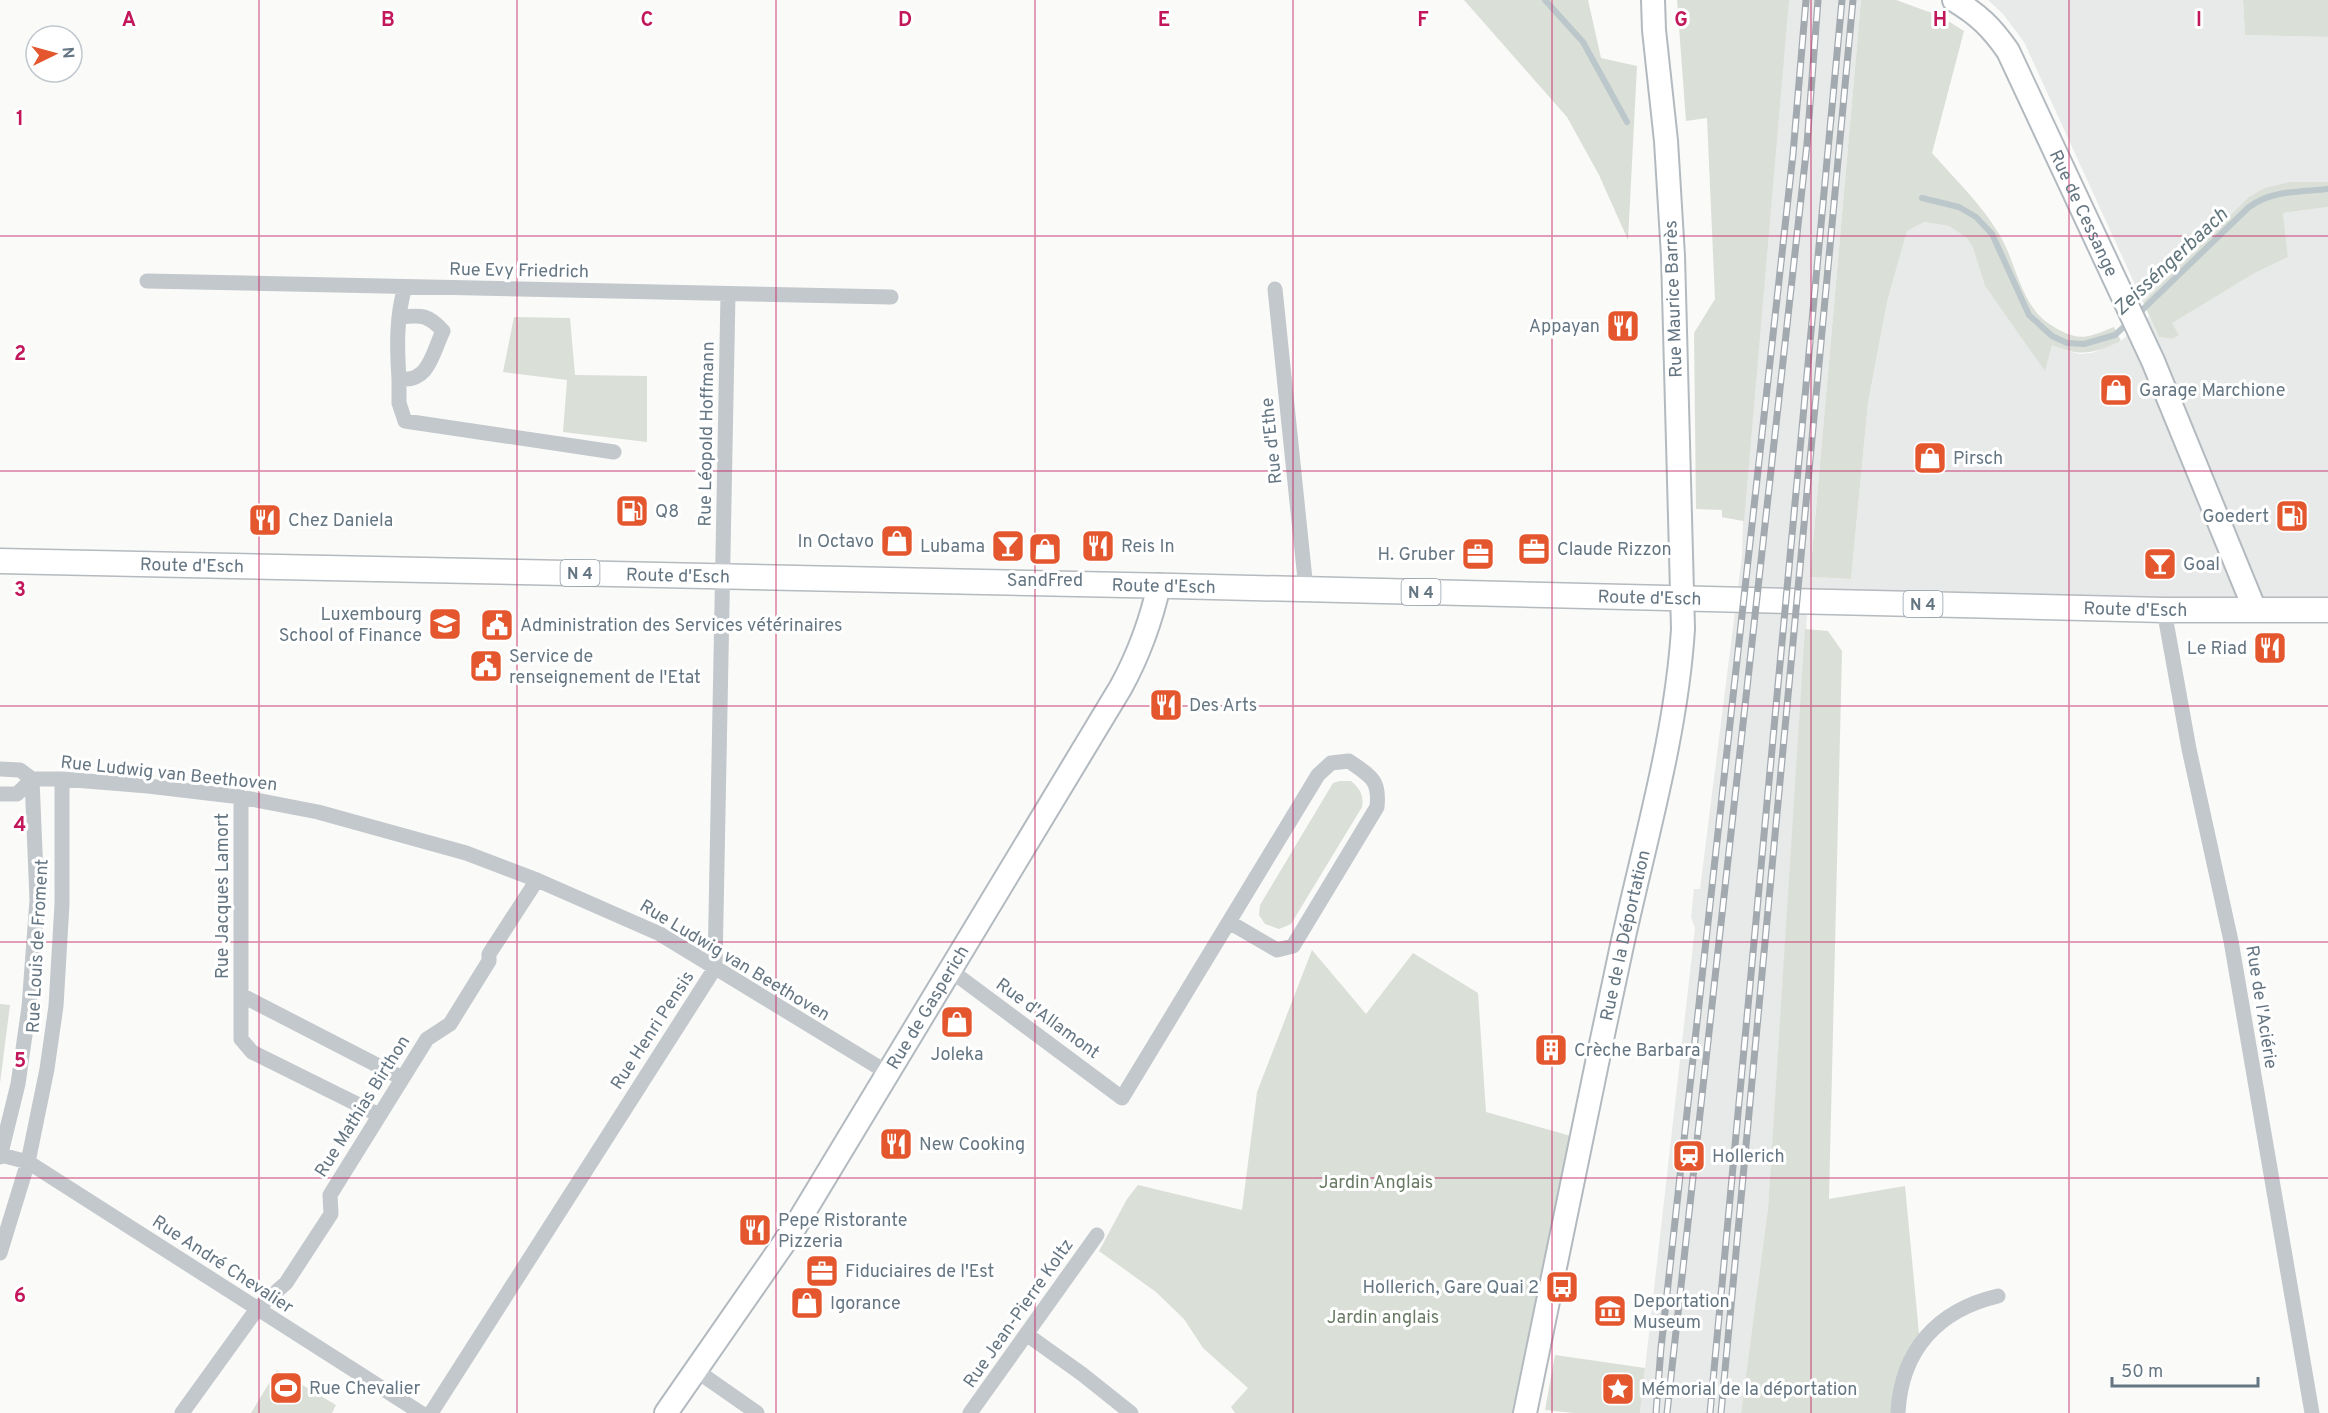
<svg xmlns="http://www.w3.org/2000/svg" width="2328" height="1413" viewBox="0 0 2328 1413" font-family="Overpass,sans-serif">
<rect width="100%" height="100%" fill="#fafaf8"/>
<path fill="#e8e9e9" d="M1739 0H1861L1810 577 1851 579 1868 403 1887 302 1907 231 1923 222 1949 226 1967 238 1973 248 1985 286 2045 370 2052 344 2064 350 2080 354 2092 353 2121 341 2149 316 2159 337 2172 339 2179 334 2171 323 2253 274 2288 257 2283 213 2328 207V610L1808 601 1768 1208 1741 1413H1640L1695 928 1691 917 1694 889H1700L1742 556 1743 521 1722 517Z
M1988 0H2243L2245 35 2328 37V182H2290L2232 214 2143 302 2024 42 2003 14Z"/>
<path fill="#dadfd7" d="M1464 0H1588L1601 58 1637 66 1628 240 1599 175 1567 117Z
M1677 0H1789L1744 521 1722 517V510L1696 509 1694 333 1715 299 1707 118 1686 121Z
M1861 0H1896L1940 16 1964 31 1932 153C1955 179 1981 204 1999 234 2018 265 2020 308 2054 327 2080 342 2087 338 2114 327L2121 341C2093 354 2080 357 2052 345L2045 371 1985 286 1973 248 1967 238 1949 226 1924 222 1907 231 1887 302 1868 403 1851 579 1810 577Z
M2243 0H2328V37L2245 35Z
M2290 182H2328V207L2283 213 2288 257 2253 274 2172 323 2179 335 2172 339 2159 337 2143 302 2249 197 2265 188Z
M514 317 570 318 575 375 647 376V442L563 432 567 380 503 372Z
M1805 629 1828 631 1842 651 1829 1199 1905 1186 1920 1344 1900 1413H1741L1768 1208Z
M1340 781H1351C1360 789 1364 795 1362 807L1291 924 1279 929 1265 924 1259 915 1260 905 1333 783Z
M1312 950 1366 1014 1413 953 1478 993 1486 1112 1571 1136 1512 1413H1235L1231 1407 1248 1388 1203 1348 1184 1319 1156 1292 1099 1251 1127 1199 1138 1185 1242 1210 1257 1092Z
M0 1004 10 1005 0 1083Z
M1555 1355 1645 1368 1640 1413H1574L1545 1410Z
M277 1370 336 1405 332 1413H251Z"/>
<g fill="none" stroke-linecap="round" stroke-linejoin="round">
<path stroke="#bbc7cb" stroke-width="6" d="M1545 0 1583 42 1627 122
M1922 198 1959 207 1976 217 1992 234 2029 315 2052 336 2067 343 2084 344 2115 335 2129 322
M2137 315 2249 207C2272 190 2300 192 2328 189"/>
<defs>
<g id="secondary">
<path id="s1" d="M1954 0C1979 15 1992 28 2008 51L2153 361 2255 610"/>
<path id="s2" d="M666 1413 795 1227 1121 687C1139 654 1151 621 1159 585"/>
<path id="s3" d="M1525 1413C1556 1258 1588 1104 1621 950 1644 843 1676 738 1683 629L1673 256 1666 141 1654 30 1653 0"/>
</g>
<g id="primary">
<path id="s4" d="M0 561 1173 586 2164 610H2328"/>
</g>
</defs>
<use href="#secondary" stroke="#b3babf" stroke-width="26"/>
<use href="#primary" stroke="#b5babe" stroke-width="27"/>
<path stroke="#c3c8cc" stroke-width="15" d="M147 281 891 297
M1275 289 1306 589
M400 317C421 315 428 314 443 331 432 354 429 383 399 379 397 349 396 316 405 287
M399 379V403L405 421 614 452
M2164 610 2189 749 2231 941 2312 1413
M0 769 20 770 32 779H62L148 786 241 797 318 812 466 853 537 880 660 934 888 1073
M0 794H17L32 779
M241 797V1039L252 1052 379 1115
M950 970 1122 1098 1318 775 1331 763 1349 761C1370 776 1380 779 1377 807L1293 946 1277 950 1229 922
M241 995 402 1078
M1 1155 28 1162 421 1413
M0 1157 18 1084 29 1007 37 900 32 779
M0 1253 28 1162 47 1069 56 1006 62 904V779
M1026 1334 1082 1374 1131 1413
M697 1371 757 1413
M182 1413 257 1309 286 1283 331 1214 330 1195 427 1039 450 1024 489 961V954L537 880
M431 1413 715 968 728 294
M970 1413 1097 1235
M1898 1413C1901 1350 1938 1310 1998 1296"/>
<use href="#secondary" stroke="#fff" stroke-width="22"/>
<use href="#primary" stroke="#fff" stroke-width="24"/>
<defs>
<path id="rail" d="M1656 1413 1661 1348 1793 154 1806 0
M1667 1413 1807 144 1818 0
M1710 1413 1842 0
M1721 1413 1853 0"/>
</defs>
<use href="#rail" stroke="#a2aab0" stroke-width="7"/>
<use href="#rail" stroke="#fff" stroke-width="4.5" stroke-dasharray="14" stroke-linecap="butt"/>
</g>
<path fill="none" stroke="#c2185b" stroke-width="1.5" stroke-opacity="0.55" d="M259 0V1413M517 0V1413M776 0V1413M1035 0V1413M1293 0V1413M1552 0V1413M1811 0V1413M2069 0V1413M0 236H2328M0 471H2328M0 706H2328M0 942H2328M0 1178H2328"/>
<defs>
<symbol id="restaurant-square" viewBox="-11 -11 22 22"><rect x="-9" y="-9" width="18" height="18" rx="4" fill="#e4572e" stroke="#fff"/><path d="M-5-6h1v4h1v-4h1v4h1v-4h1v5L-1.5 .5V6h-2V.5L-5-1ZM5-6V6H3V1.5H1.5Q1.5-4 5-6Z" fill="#fff"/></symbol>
<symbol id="shop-square" viewBox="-11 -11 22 22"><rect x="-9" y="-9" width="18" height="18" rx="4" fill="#e4572e" stroke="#fff"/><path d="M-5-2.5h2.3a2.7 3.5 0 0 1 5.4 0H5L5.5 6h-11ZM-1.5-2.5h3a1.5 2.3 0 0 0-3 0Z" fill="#fff"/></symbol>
<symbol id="fuel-square" viewBox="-11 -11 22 22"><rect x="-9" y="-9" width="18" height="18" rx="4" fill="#e4572e" stroke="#fff"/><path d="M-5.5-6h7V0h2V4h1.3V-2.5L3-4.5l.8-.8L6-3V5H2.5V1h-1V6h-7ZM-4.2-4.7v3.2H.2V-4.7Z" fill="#fff"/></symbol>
<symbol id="bar-square" viewBox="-11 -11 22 22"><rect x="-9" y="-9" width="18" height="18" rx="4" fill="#e4572e" stroke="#fff"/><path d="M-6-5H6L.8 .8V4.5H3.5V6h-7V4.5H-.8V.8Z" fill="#fff"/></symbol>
<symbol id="office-square" viewBox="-11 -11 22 22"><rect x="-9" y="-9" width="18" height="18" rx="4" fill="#e4572e" stroke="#fff"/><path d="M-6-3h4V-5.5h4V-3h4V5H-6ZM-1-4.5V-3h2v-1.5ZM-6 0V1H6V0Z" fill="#fff"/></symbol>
<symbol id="university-square" viewBox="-11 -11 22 22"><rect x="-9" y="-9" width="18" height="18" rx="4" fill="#e4572e" stroke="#fff"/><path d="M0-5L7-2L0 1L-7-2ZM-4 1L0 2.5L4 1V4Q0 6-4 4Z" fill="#fff"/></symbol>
<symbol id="civic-square" viewBox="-11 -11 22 22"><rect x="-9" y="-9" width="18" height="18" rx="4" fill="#e4572e" stroke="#fff"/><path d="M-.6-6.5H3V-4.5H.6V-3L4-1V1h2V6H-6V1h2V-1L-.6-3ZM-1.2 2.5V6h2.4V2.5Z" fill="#fff"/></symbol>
<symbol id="building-square" viewBox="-11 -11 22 22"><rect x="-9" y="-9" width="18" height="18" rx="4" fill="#e4572e" stroke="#fff"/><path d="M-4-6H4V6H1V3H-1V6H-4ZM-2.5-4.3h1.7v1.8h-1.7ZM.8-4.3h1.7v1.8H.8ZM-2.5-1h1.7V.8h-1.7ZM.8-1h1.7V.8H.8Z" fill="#fff"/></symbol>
<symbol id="station-square" viewBox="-11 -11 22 22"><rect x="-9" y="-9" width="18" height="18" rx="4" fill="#e4572e" stroke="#fff"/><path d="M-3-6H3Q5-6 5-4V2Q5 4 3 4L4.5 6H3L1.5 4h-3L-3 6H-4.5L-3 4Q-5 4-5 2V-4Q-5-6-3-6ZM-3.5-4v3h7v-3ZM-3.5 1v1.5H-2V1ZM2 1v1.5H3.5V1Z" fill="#fff"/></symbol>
<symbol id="bus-square" viewBox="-11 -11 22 22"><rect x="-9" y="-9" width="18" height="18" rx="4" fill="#e4572e" stroke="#fff"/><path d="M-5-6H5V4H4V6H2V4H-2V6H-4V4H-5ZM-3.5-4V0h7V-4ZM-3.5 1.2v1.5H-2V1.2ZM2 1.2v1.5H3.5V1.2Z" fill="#fff"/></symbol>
<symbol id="museum-square" viewBox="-11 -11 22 22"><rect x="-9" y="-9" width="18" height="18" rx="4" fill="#e4572e" stroke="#fff"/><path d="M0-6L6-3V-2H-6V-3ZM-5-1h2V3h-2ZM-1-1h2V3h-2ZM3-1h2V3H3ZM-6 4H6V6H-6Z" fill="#fff"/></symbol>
<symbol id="stadium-square" viewBox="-11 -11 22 22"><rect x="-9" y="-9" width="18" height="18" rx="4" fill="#e4572e" stroke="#fff"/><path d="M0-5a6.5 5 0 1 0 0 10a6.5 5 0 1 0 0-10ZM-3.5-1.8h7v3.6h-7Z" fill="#fff"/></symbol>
<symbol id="sight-square" viewBox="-11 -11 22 22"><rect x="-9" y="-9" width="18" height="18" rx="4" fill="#e4572e" stroke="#fff"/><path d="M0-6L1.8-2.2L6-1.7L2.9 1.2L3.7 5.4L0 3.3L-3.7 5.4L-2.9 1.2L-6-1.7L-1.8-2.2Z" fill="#fff"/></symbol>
</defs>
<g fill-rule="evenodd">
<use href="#restaurant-square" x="1604" y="307" width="38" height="38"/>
<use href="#shop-square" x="2097" y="371" width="38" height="38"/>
<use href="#shop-square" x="1911" y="439" width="38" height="38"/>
<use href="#fuel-square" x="613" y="492" width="38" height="38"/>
<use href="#fuel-square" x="2273" y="497" width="38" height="38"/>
<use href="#restaurant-square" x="246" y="501" width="38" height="38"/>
<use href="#shop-square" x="878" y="522" width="38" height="38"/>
<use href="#bar-square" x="989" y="527" width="38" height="38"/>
<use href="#restaurant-square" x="1079" y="527" width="38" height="38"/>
<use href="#shop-square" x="1026" y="530" width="38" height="38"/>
<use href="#office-square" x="1515" y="530" width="38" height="38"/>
<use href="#office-square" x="1459" y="535" width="38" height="38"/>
<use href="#bar-square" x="2141" y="545" width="38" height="38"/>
<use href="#university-square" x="426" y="605" width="38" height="38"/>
<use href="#civic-square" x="478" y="606" width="38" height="38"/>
<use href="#restaurant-square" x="2251" y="629" width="38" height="38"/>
<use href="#civic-square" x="467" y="647" width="38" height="38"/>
<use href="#restaurant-square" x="1147" y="686" width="38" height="38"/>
<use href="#shop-square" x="938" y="1003" width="38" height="38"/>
<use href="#building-square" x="1532" y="1031" width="38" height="38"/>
<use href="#restaurant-square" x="877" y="1125" width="38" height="38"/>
<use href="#station-square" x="1670" y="1137" width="38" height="38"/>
<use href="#restaurant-square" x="736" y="1211" width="38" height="38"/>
<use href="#office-square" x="803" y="1252" width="38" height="38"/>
<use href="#bus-square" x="1543" y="1268" width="38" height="38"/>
<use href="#shop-square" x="788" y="1284" width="38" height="38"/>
<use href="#museum-square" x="1591" y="1292" width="38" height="38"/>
<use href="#stadium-square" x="267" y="1369" width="38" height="38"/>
<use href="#sight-square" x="1599" y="1370" width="38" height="38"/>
</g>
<g text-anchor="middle" stroke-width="6" stroke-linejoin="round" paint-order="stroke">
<g fill="#fff" stroke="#939fa8" stroke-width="1.5">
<rect x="560.5" y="560" width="39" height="26" rx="4.5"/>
<rect x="1401.5" y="579" width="39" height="26" rx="4.5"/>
<rect x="1903.5" y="591" width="39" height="26" rx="4.5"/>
</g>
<g font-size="16" font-weight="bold" fill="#657683">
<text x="580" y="579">N 4</text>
<text x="1421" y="598">N 4</text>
<text x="1923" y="610">N 4</text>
</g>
<g font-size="18" fill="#657683" stroke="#fff">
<text dy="6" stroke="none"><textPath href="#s1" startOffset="254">Rue de Cessange</textPath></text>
<text transform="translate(519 270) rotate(1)" y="6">Rue Evy Friedrich</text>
<text transform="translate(1673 299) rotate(-92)" y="6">Rue Maurice Barrès</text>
<text transform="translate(706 434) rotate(-89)" y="6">Rue Léopold Hoffmann</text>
<text transform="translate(1271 441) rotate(-96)" y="6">Rue d'Ethe</text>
<text dy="6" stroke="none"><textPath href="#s4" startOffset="192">Route d'Esch</textPath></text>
<text dy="6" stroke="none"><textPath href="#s4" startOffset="678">Route d'Esch</textPath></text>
<text dy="6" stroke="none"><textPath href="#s4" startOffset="1164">Route d'Esch</textPath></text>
<text dy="6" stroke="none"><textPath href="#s4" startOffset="1650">Route d'Esch</textPath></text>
<text dy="6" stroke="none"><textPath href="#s4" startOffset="2136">Route d'Esch</textPath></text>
<text transform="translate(169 773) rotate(6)" y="6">Rue Ludwig van Beethoven</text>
<text transform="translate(222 896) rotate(-90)" y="6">Rue Jacques Lamort</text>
<text dy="6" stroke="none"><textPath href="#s3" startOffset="488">Rue de la Déportation</textPath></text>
<text transform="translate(37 946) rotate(-87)" y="6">Rue Louis de Froment</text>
<text transform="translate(735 960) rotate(31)" y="6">Rue Ludwig van Beethoven</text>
<text dy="6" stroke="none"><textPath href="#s2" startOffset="483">Rue de Gasperich</textPath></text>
<text transform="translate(2262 1007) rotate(81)" y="6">Rue de l'Aciérie</text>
<text transform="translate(1048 1018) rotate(36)" y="6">Rue d'Allamont</text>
<text transform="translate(652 1030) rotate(-57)" y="6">Rue Henri Pensis</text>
<text transform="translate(362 1106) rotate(-58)" y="6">Rue Mathias Birthon</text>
<text transform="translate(223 1264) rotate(33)" y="6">Rue André Chevalier</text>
<text transform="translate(1018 1313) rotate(-55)" y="6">Rue Jean-Pierre Koltz</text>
</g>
<g font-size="18" fill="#657683" stroke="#fff" text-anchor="start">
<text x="1600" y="332" text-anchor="end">Appayan</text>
<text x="2139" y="396">Garage Marchione</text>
<text x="1953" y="464">Pirsch</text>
<text x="655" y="517">Q8</text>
<text x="2269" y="522" text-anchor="end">Goedert</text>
<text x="288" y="526">Chez Daniela</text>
<text x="874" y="547" text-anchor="end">In Octavo</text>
<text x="985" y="552" text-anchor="end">Lubama</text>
<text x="1121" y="552">Reis In</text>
<text x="1557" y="555">Claude Rizzon</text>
<text x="1455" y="560" text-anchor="end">H. Gruber</text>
<text x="2183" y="570">Goal</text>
<text x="1045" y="586" text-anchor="middle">SandFred</text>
<text x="422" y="620" text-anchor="end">Luxembourg<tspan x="422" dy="21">School of Finance</tspan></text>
<text x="520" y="631">Administration des Services vétérinaires</text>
<text x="2247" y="654" text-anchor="end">Le Riad</text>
<text x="509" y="662">Service de<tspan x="509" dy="21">renseignement de l'Etat</tspan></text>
<text x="1189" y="711">Des Arts</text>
<text x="1574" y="1056">Crèche Barbara</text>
<text x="957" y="1060" text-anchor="middle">Joleka</text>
<text x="919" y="1150">New Cooking</text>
<text x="1712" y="1162">Hollerich</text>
<text x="778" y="1226">Pepe Ristorante<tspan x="778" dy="21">Pizzeria</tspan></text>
<text x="845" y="1277">Fiduciaires de l'Est</text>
<text x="1539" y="1293" text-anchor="end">Hollerich, Gare Quai 2</text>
<text x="1633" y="1307">Deportation<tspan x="1633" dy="21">Museum</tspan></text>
<text x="830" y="1309">Igorance</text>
<text x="309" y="1394">Rue Chevalier</text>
<text x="1641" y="1395">Mémorial de la déportation</text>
</g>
<g font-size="18" fill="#687a64" stroke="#fff">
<text x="1376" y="1188">Jardin Anglais</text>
<text x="1383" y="1323">Jardin anglais</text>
</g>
<g font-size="20" font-style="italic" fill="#60757c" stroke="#fff">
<text transform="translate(2170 261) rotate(-43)" y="7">Zeisséngerbaach</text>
</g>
</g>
<g font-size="20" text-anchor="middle" font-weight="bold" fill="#c2185b" stroke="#fff" stroke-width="6" stroke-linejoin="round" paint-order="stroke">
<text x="129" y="26">A</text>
<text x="388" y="26">B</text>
<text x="647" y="26">C</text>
<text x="905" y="26">D</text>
<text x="1164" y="26">E</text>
<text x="1423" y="26">F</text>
<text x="1681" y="26">G</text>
<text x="1940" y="26">H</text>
<text x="2199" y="26">I</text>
<text x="20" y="125">1</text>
<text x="20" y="360">2</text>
<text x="20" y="596">3</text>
<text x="20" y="831">4</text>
<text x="20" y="1067">5</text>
<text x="20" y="1302">6</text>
</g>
<g transform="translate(54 54) rotate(85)"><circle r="28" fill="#ffffff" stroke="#c1c8cd" stroke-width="1.5"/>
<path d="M0-4.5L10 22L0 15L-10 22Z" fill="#e4572e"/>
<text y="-9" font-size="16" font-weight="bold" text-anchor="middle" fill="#657683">N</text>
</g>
<path d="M2112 1377v9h146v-9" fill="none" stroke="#657683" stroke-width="3"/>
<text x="2121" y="1377" font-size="18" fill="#657683" stroke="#ffffff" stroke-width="4.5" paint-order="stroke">50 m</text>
</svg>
